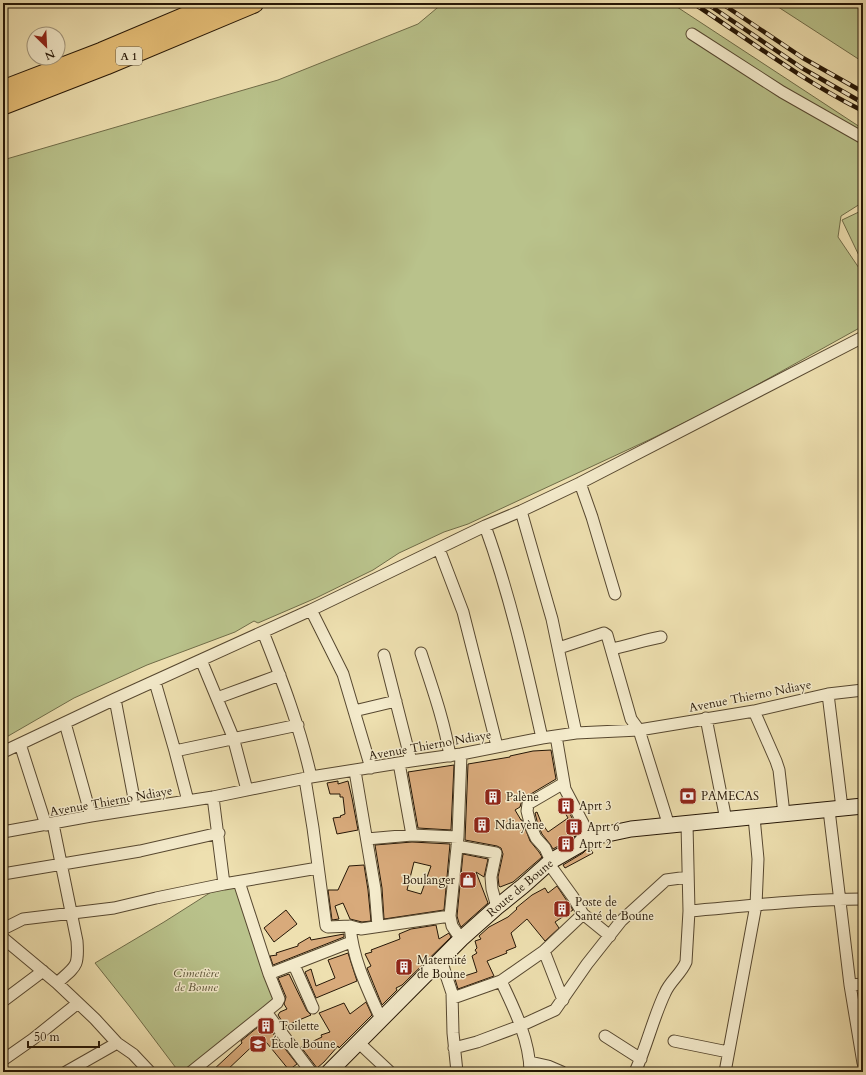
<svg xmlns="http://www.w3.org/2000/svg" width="866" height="1075" viewBox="0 0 866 1075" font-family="Cardo,serif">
<rect width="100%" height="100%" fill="#eee0b0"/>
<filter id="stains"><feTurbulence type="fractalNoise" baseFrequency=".005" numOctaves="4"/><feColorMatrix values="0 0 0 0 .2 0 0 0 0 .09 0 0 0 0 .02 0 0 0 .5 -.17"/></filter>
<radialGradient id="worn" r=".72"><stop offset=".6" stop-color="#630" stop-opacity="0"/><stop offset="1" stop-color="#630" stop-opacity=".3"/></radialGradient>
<path fill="#b9c28b" stroke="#6f6c48" d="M443 3H671L863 129V200L860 204 841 216 838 237 861 271 863 284V326L728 401 653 438 468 524 444 532 399 553 373 570 316 598 258 623 254 621 235 632 147 665 74 698 3 739V160L278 80 418 24Z
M772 3H863V62Z
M863 210V264L842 220Z
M237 887 274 1000 189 1072H179L130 1007 95 963 164 922 216 889Z"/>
<path fill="#d8aa7b" stroke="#251606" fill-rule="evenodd" d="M551 750 556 779 524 798 522 800 520 807 515 810 521 820H522L530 841 539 852 542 857 513 882 500 887 499 886 498 877 503 854 501 848 497 846 465 840 468 764 510 757V756L533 751Z
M454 765 451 830 418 828 408 772Z
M338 781V784L348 781 352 798 358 830 337 834 333 818 341 817 340 816 345 814 343 797H340V794H330L327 783Z
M562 798 579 832 573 838 553 849 550 844 542 834 538 825 535 813 537 812 541 822 548 832 568 818 558 800Z
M412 842 450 844 444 910 384 919 382 888 375 845ZM414 862 431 866 421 894 407 890Z
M589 847 593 853 565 868 563 865 583 853Z
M463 854 488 859 484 877 476 872 488 903 461 927 459 923 457 916Z
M364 865 368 890 371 921 362 922 350 919 343 903 335 906 339 919 332 920 328 890H338L349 866Z
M557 886 573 910 555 922 559 928 545 941 527 919 511 933 516 947 506 951 507 953 487 961 494 976 458 989 455 979 477 972 472 956 477 953 475 950 477 948 475 941 481 939 479 936 489 927 508 917 517 909 516 908 532 895 545 888 548 893Z
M286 910 297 924 274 942 264 928Z
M436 925 439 939 449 933 451 937 402 985 396 988 397 990 382 1005 367 968 371 966 365 954 372 952 371 950 400 939 399 934 411 929Z
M344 934V937L273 965 270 956 277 955 276 953 298 946V944L310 937 311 940Z
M348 953 357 981 316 998 305 972 311 969 316 986 335 978 328 960Z
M289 974 307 1011 311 1015 285 1026 278 1015 280 1012 287 1009 284 1004 286 997 278 978Z
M366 1002 372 1015 339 1048 338 1046 324 1062 317 1068 301 1047 322 1037 321 1035 330 1032 319 1013 344 1003 350 1014Z
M264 1022 297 1064 289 1070 262 1037 225 1072H211L242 1043 241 1041Z"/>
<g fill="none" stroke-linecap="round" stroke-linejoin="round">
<defs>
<path id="street" d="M692 34 782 92 863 138
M580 483 592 517 615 594
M521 511 552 619 576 733
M485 526C510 595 526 666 542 738
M439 549 463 612 497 746
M311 610 343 674 371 768
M263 632C282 680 300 727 311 777
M559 648 604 633 607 635 631 719 639 730 669 826
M611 649C628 646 644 640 661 637
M421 653C432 687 444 720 450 756
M384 655 411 761
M201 660 233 737 247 790
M155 682 175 751 188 801
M828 694 842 808
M217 698 280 675
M115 699 136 809
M354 711 396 701
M754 711 776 761 779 770 784 814
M706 718 726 820
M65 723 91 816
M556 736 565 789 585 827 586 832 584 839
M20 744 46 825
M175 751 298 725
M3 752 115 699 311 610 485 526 521 511 580 483 863 337
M399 763 412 835
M355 771 375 889 378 926
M305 779 313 828 326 926 328 927 350 926 361 929 450 916
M564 783 528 804 527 811 531 827 536 838 545 848 551 861 552 868 573 897 583 914 610 936
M213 797 224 884
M829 810 850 985 863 1063
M53 824 77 941C79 967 76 966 57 983
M3 832 91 816 213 797 311 777 411 761 461 754 542 738 576 733 639 730 754 711 828 694 863 690
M367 839 412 835 458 837
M457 846 496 853 491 877 492 889 497 907
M3 874 140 851 219 833
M689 911C747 906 805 899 863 899
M350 926C353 960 367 988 381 1019
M3 929 23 919 114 908 156 898 224 884 318 868
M3 938 57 983 95 1019 117 1043 133 1054 150 1072
M461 939 452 926 450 916 458 837 461 754
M544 951 563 1000
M441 960 452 993 453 1033 457 1072
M294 965 313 1008
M269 974 351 942
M501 981C514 1008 530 1041 530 1072
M850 985 863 984
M453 998 501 981 544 951 583 914
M3 1001 43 971
M266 1012 311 1072
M605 1036 641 1059
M674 1041 728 1052
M358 1042 390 1072
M454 1048 477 1042 520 1026 555 1010 587 964 621 921 666 880 688 877
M3 1060 33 1039 78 1003
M530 1062 548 1066 562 1072
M66 1072 117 1043
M191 1072 266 1012 277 1003 279 999 269 974 239 882
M635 1072C647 1046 653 1018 665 993 670 981 681 974 686 962L689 911 687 824
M725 1072 756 905 758 859 754 817"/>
<path id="secondary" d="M329 1072 461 939 497 907 523 886 551 861 579 845 584 839 631 829 863 806"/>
<path id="highway" d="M3 90 102 52 218 3
M3 105 106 65 254 3"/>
</defs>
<use href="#street" stroke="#574830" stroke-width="13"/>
<use href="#secondary" stroke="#251606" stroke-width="17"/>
<use href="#highway" stroke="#251606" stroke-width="21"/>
<use href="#street" stroke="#f4ebcc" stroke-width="11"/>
<use href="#secondary" stroke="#f4ebcc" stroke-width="15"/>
<use href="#highway" stroke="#e7c078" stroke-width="19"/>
<defs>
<path id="rail" d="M693 3C749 40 803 81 863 111
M706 3 802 68 863 103
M721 3 803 58 863 92"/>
</defs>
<use href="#rail" stroke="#251606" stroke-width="4.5"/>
<use href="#rail" stroke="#f4ebcc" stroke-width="3" stroke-dasharray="9" stroke-linecap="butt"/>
</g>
<defs>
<symbol id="bank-square" viewBox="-11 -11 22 22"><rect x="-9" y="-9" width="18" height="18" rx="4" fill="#8f2418" stroke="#f4ebcc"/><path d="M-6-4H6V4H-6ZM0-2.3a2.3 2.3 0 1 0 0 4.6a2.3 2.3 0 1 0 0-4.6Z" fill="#fff"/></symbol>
<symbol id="building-square" viewBox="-11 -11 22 22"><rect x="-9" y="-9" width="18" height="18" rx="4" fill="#8f2418" stroke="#f4ebcc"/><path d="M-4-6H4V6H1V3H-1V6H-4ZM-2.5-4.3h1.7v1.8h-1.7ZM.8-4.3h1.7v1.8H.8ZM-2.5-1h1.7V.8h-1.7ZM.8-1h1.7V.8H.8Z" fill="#fff"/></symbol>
<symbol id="shop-square" viewBox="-11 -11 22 22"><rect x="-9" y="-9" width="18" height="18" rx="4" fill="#8f2418" stroke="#f4ebcc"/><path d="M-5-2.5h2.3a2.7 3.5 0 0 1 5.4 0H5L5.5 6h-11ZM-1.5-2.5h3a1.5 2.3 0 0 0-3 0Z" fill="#fff"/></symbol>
<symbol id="school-square" viewBox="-11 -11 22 22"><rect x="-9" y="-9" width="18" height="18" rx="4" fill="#8f2418" stroke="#f4ebcc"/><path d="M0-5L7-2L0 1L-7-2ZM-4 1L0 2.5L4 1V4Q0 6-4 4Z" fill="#fff"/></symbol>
</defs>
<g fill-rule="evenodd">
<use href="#bank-square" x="678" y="786" width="20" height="20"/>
<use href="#building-square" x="483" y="787" width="20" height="20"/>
<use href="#building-square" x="556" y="796" width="20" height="20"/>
<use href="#building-square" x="472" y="815" width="20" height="20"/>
<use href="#building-square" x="564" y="817" width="20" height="20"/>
<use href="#building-square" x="556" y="834" width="20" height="20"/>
<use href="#shop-square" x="458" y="870" width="20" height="20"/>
<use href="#building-square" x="552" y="899" width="20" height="20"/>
<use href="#building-square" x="394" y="957" width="20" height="20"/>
<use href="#building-square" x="256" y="1016" width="20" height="20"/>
<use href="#school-square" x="248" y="1034" width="20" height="20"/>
</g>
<g text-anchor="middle" stroke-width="3" stroke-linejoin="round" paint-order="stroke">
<rect fill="#f4ebcc" stroke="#635641" stroke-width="1" x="116" y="47" width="26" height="18" rx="3"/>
<g font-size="11" font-weight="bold" fill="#251606">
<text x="129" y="60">A 1</text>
</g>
<g font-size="12" fill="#251606" stroke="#f4ebcc">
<text transform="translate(750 696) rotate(-11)" y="4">Avenue Thierno Ndiaye</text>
<text transform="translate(430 745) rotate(-10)" y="4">Avenue Thierno Ndiaye</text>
<text transform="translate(111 801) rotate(-10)" y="4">Avenue Thierno Ndiaye</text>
<text transform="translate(520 888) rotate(-40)" y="4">Route de Boune</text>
</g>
<g font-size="12" fill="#251606" stroke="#f4ebcc" text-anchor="start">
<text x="701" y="800">PAMECAS</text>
<text x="506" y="801">Palène</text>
<text x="579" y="810">Aprt 3</text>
<text x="495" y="829">Ndiayène</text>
<text x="587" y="831">Aprt 6</text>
<text x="579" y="848">Aprt 2</text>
<text x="455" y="884" text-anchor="end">Boulanger</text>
<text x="575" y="906">Poste de<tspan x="575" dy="14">Santé de Boune</tspan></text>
<text x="417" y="964">Maternité<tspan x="417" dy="14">de Boune</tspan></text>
<text x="279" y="1030">Toilette</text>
<text x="271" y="1048">École Boune</text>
</g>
<g font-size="12" font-style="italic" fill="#595235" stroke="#f4ebcc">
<text x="196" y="977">Cimetière<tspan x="196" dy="14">de Boune</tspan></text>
</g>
</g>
<rect width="866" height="1075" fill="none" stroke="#eee0b0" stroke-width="16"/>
<rect x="4" y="4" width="858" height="1067" fill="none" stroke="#251606" stroke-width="2"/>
<rect x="8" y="8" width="850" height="1059" fill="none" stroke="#251606"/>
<g transform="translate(46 46) rotate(156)"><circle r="19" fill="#f4ebcc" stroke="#a1967d"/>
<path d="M0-3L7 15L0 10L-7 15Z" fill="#8f2418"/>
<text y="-6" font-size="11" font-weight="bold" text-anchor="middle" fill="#251606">N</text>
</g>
<path d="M28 1041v6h71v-6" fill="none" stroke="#251606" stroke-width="2"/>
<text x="34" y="1041" font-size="12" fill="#251606" stroke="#f4ebcc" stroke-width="3" paint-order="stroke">50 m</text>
<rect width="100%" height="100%" filter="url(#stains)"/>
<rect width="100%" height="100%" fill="url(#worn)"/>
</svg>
